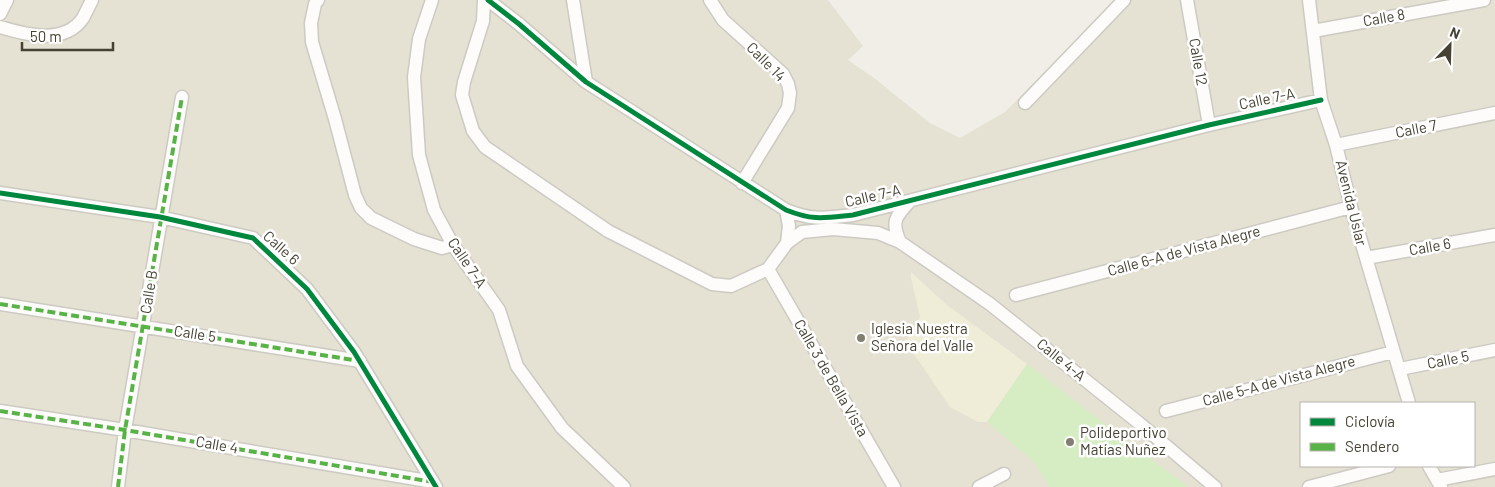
<svg xmlns="http://www.w3.org/2000/svg" width="1495" height="487" viewBox="0 0 1495 487" font-family="Barlow,sans-serif">
<rect width="100%" height="100%" fill="#f0eee6"/>
<path fill="#e5e2d3" fill-rule="evenodd" d="M0 0H828L863 46 848 60 874 78 930 123 960 138 1005 112 1115 0H1495V487H0ZM1301 403H1474V466H1301Z"/>
<path fill="#efecd8" d="M911 272 947 305 1027 364 987 422H978L950 407 906 342 920 317 911 278Z"/>
<path fill="#d6edc4" d="M1027 364 1188 487H1050L1034 462 987 422Z"/>
<g fill="none" stroke-linecap="round" stroke-linejoin="round">
<defs>
<path id="minor" d="M318 0 315 4 311 23 312 42 335 119 355 195 361 208 371 218 414 239 442 248 453 245
M432 0 419 39 414 77 419 155 434 210 453 245 499 310 517 366 562 428 624 487
M484 0 483 21 464 82 462 95 473 131 485 147 608 231 712 284 731 286 768 269 787 243 789 226 786 210
M488 0 519 24 586 82 786 210C814 221 824 218 853 215L1209 125 1321 100
M573 0 586 82
M710 0 723 20 783 74 788 84 790 93 788 108 742 183
M1187 0 1209 125
M1309 0 1321 100 1336 145 1351 207 1409 403
M0 14 7 0
M0 27C26 35 65 45 83 18 86 12 89 6 92 0
M1313 31 1484 0
M1025 103 1124 0
M1336 145 1495 113
M0 193 160 217 253 238 307 289 354 352 436 487
M900 242C891 222 895 217 910 201
M787 243 802 232 833 229 878 233 900 242 990 304 1139 423 1215 487
M1366 258 1495 235
M768 269 894 487
M1016 295 1351 207
M0 304 360 361
M1400 369 1495 350
M0 411 125 430 433 482
M1166 411 1393 352
M1429 466 1441 487
M1437 480 1495 469
M118 487 125 430 182 97
M979 487 1004 474
M1309 487 1389 466"/>
</defs>
<use href="#minor" stroke="#cccac2" stroke-width="15"/>
<use href="#minor" stroke="#fdfcfb" stroke-width="12"/>
<path stroke="#57b346" stroke-width="4" stroke-dasharray="8 4" stroke-linecap="butt" d="M0 304 360 361
M0 411 125 430 433 482
M118 487 125 430 182 97"/>
<defs>
<path id="cycleway" d="M488 0 519 24 586 82 786 210C814 221 824 218 853 215L1209 125 1321 100
M0 193 160 217 253 238 307 289 354 352 436 487"/>
</defs>
<use href="#cycleway" stroke="#fff" stroke-width="8"/>
<use href="#cycleway" stroke="#00873e" stroke-width="5"/>
</g>
<g fill="#827e72" stroke="#fff" stroke-width="2">
<circle cx="861" cy="338" r="5"/>
<circle cx="1070" cy="442" r="5"/>
</g>
<g text-anchor="middle" stroke-width="5" stroke-linejoin="round" paint-order="stroke">
<g font-size="15" fill="#464233" stroke="#fff">
<text transform="translate(1384 18) rotate(-10)" y="5">Calle 8</text>
<text transform="translate(766 62) rotate(45)" y="5">Calle 14</text>
<text transform="translate(1198 62) rotate(80)" y="5">Calle 12</text>
<text transform="translate(1267 99) rotate(-12)" y="5">Calle 7-A</text>
<text transform="translate(1416 129) rotate(-11)" y="5">Calle 7</text>
<text transform="translate(873 196) rotate(-13)" y="5">Calle 7-A</text>
<text transform="translate(1351 203) rotate(76)" y="5">Avenida Uslar</text>
<text transform="translate(1430 247) rotate(-10)" y="5">Calle 6</text>
<text transform="translate(281 248) rotate(42)" y="5">Calle 6</text>
<text transform="translate(1184 251) rotate(-15)" y="5">Calle 6-A de Vista Alegre</text>
<text transform="translate(467 263) rotate(56)" y="5">Calle 7-A</text>
<text transform="translate(149 292) rotate(-81)" y="5">Calle B</text>
<text transform="translate(195 334) rotate(9)" y="5">Calle 5</text>
<text transform="translate(1061 360) rotate(39)" y="5">Calle 4-A</text>
<text transform="translate(1448 360) rotate(-11)" y="5">Calle 5</text>
<text transform="translate(831 378) rotate(60)" y="5">Calle 3 de Bella Vista</text>
<text transform="translate(1279 381) rotate(-15)" y="5">Calle 5-A de Vista Alegre</text>
<text transform="translate(217 445) rotate(10)" y="5">Calle 4</text>
</g>
<g font-size="15" fill="#464233" stroke="#fff" text-anchor="start">
<text x="871" y="334">Iglesia Nuestra<tspan x="871" dy="17">Señora del Valle</tspan></text>
<text x="1080" y="438">Polideportivo<tspan x="1080" dy="17">Matías Nuñez</tspan></text>
</g>
</g>
<rect x="1300" y="402" width="175" height="65" fill="#ffffff" stroke="#b5b3ad"/>
<rect x="1310" y="418" width="25" height="8" fill="#00873e" stroke="#b5b3ad"/>
<text x="1345" y="427" font-size="15" fill="#464233">Ciclovía</text>
<rect x="1310" y="443" width="25" height="8" fill="#57b346" stroke="#b5b3ad"/>
<text x="1345" y="452" font-size="15" fill="#464233">Sendero</text>
<g transform="translate(1450 45) rotate(23)" stroke="#ffffff" stroke-width="4" paint-order="stroke">
<path d="M0-4L9 19L0 12L-9 19Z" fill="#464233"/>
<text y="-8" font-size="14" font-weight="bold" text-anchor="middle" fill="#464233">N</text>
</g>
<path d="M22 42v8h91v-8" fill="none" stroke="#464233" stroke-width="2.5"/>
<text x="30" y="42" font-size="15" fill="#464233" stroke="#ffffff" stroke-width="4" paint-order="stroke">50 m</text>
</svg>
